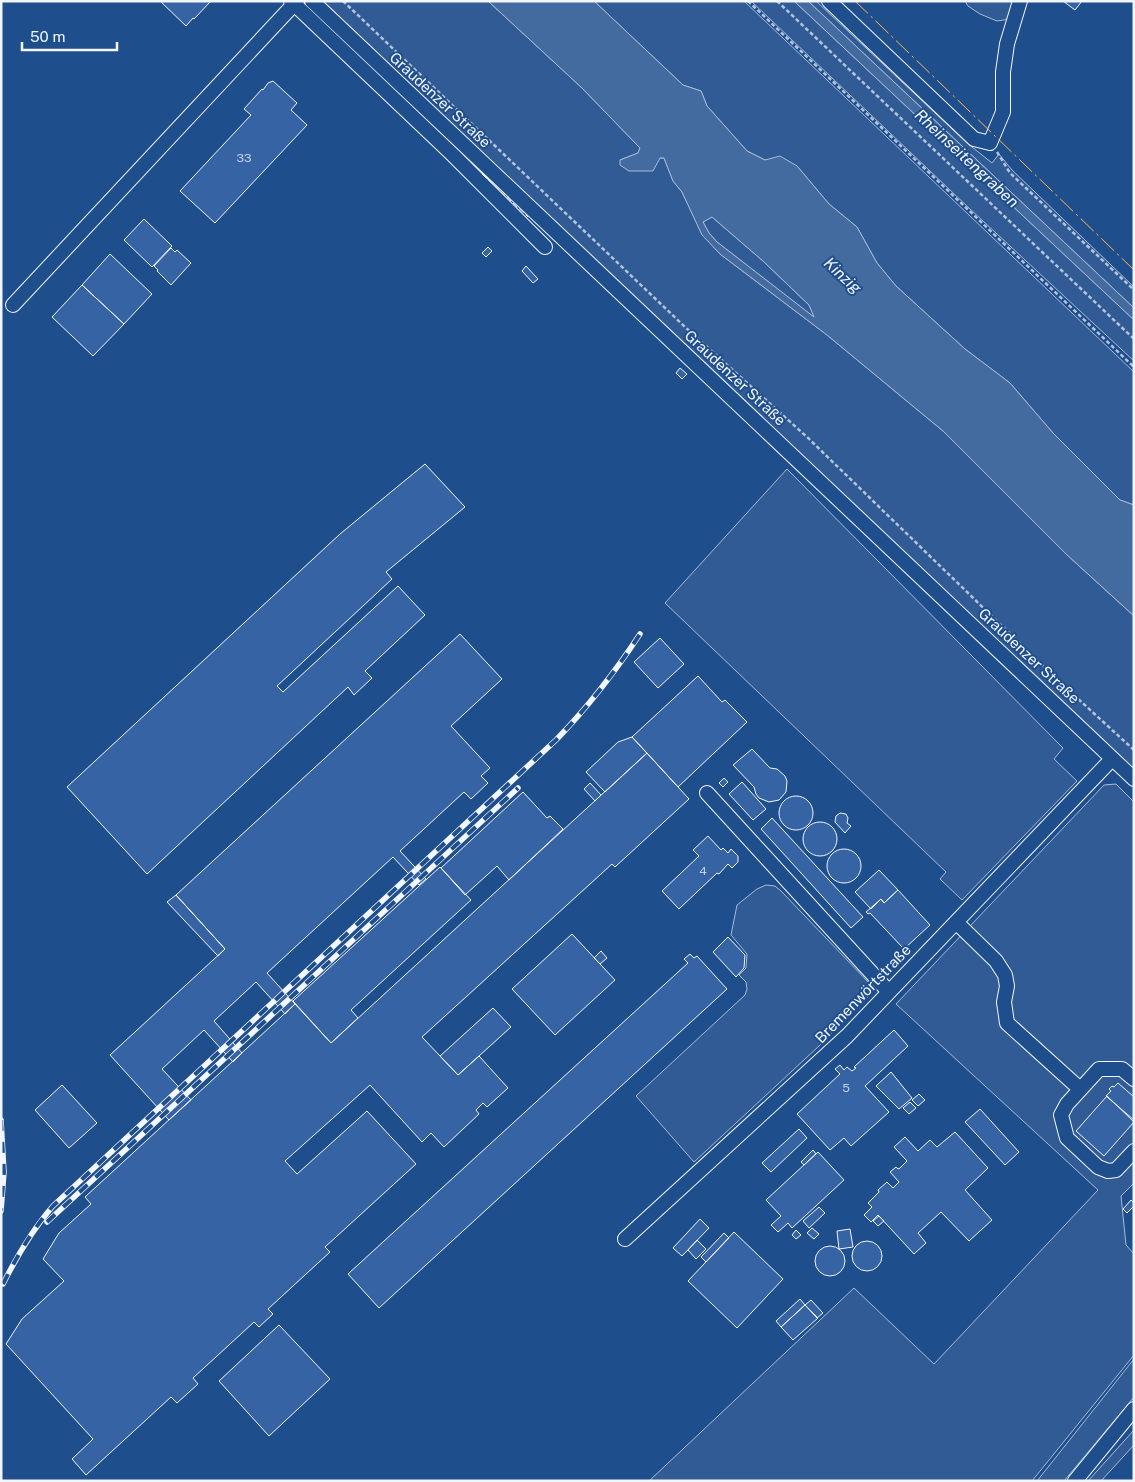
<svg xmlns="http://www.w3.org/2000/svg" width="1135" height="1482" viewBox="0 0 1135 1482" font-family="'Public Sans',sans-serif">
<rect width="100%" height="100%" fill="#1f4e8c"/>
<path fill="#305b95" stroke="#a8bbd7" d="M323 1H488L582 88 640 148 638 153 620 160 664 158 673 181 682 192 702 234 720 254 827 335 943 431 1066 554 1134 616V772Z
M594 1H744L1134 372V505L1120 500 1053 433 1010 383 965 349 896 286 877 263 857 227 829 204 797 166 765 160 747 151 707 106 701 91 683 85Z
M751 1H794L1134 320V361L969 208Z
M808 1H816L967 143 992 163 999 154 1012 170 1134 287V308Z
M965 1H1015L1010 19 997 21 980 14 968 6Z
M712 217 763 261 809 305 815 318 717 242 709 233 703 222Z
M787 469 1063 748 1054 759 1077 781 962 900 940 879 946 872 665 603Z
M1116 784 1134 802V1183L1121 1196 1126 1245 1134 1254V1355L1032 1481H649L854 1288 934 1364 1098 1190 896 1004 1104 785Z
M766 885 775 886 781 891 869 983 871 989 870 995 819 1046 694 1162 636 1096 745 995 747 989 746 982 739 975 746 968 747 954 731 935 737 905 757 889Z
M1134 1359V1397L1064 1481H1037Z
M1134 1430V1445L1101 1481H1088Z"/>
<path fill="#446ba0" stroke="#a8bbd7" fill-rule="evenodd" d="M488 1H594L683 85 701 91 707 106 747 151 765 160 780 156 797 166 829 204 857 227 877 263 896 286 965 349 1010 383 1053 433 1120 500 1134 505V616L1066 554 943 431 827 335 720 254 702 235 682 192 673 181 664 158H660L653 171H629L620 165V160L638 153 640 148 582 88ZM712 217 763 261 809 305 814 317 717 242 709 233 703 222Z
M794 1H808L1134 308V320Z"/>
<path fill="#3563a3" stroke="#f2f6ff" d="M160 1H211L194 19 193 18 186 26Z
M1063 1H1082L1075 10Z
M273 81 297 103 291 110 307 125 215 223 180 191 251 115 244 109 262 89 263 90 268 83Z
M144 219 172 246 152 267 124 240Z
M488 247 492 251 486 257 482 253Z
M171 248 175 252 177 250 191 263 171 285 157 271 158 270 154 266Z
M110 254 152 294 124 324 82 285Z
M526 266 538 279 533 283 522 271Z
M82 285 124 324 93 356 52 317Z
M680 368 687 374 682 379 676 373Z
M425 464 465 507 386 572 392 579 277 686 283 692 398 586 425 615 365 671 372 678 354 695 348 687 147 874 67 787 340 534Z
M460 634 502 679 451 726 490 768 481 776 488 783 471 799 464 792 400 851 426 879 419 885 393 857 267 973 295 1004 285 1014 256 982 214 1021 242 1053 233 1062 204 1030 162 1069 191 1100 169 1120 110 1055 225 949 176 895Z
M660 638 684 664 658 688 634 662Z
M698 676 722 702 725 700 747 722 678 787 632 737Z
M632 737 647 753 605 792 586 772 618 742Z
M752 749 770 768 777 769 785 776 787 781 786 792 779 800 769 802 759 798 756 794 754 787 733 765Z
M647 753 689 799 615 867 612 864 422 1037 458 1075 479 1056 508 1088 487 1107 483 1103 476 1110 479 1114 444 1147 431 1133 422 1142 370 1085 285 1161 297 1174 367 1111 416 1164 325 1247 330 1252 268 1309 273 1314 259 1327 254 1322 193 1378 198 1384 177 1403 171 1397 86 1475 72 1459 93 1439 6 1344 22 1319 64 1281 43 1259 59 1233 91 1204 85 1197 295 1004 331 1043Z
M724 778 728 782 723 787 719 783Z
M742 782 766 809 753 820 729 794Z
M590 783 601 795 595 801 584 789Z
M523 792 547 818 550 816 563 829 509 880 497 866 465 895 441 868Z
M779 813a17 17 0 1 1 34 0a17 17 0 1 1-34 0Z
M840 813 846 814 848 818 847 823 851 826 845 833 835 822 836 816Z
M772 818 863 917 851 928 761 829Z
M803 839a17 17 0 1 1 34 0a17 17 0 1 1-34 0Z
M708 836 721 850 723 848 728 853 731 849 738 856V862L732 868 728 864 719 874 717 873 679 909 662 891 699 856 693 850Z
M827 866a17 17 0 1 1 34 0a17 17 0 1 1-34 0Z
M440 867 471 900 351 1010 358 1018 331 1043 293 1001Z
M879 870 898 890 884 903 881 899 871 909 855 892Z
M898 890 930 925 904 949 870 913 868 914 866 912 881 899 884 903Z
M176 895 225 949 218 956 167 902Z
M572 934 615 980 555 1035 512 989Z
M728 937 745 955 744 968 736 977 713 952Z
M601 951 607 958 600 964 594 958Z
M690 954 694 958 697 956 727 989 379 1308 348 1274 688 963 684 959Z
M493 1008 511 1027 458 1075 440 1056Z
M894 1030 908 1046 865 1086 889 1112 851 1146 844 1138 830 1150 797 1114 840 1074 835 1069 840 1065 844 1070 847 1067 852 1071 856 1068 854 1067Z
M891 1072 912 1098 899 1109 876 1086Z
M1118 1083 1134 1097V1120L1106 1096 1111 1091 1109 1089 1112 1086 1114 1087Z
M62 1085 97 1123 69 1148 35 1110Z
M919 1094 925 1100 918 1106 912 1100Z
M1107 1096 1134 1122 1104 1156 1076 1131Z
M910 1102 916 1108 909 1114 903 1108Z
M980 1109 1019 1152 1005 1165 965 1122Z
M799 1129 807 1138 771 1172 762 1163Z
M955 1132 988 1168 965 1190 992 1220 969 1241 941 1212 918 1233 926 1243 914 1254 878 1215 871 1222 864 1215 872 1207 868 1203 879 1192 878 1190 887 1182 893 1188 899 1182 890 1172 896 1167 898 1169 900 1168 907 1161 894 1147 905 1137 918 1151 930 1140 937 1147Z
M813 1150 816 1154 804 1165 801 1162Z
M818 1152 844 1180 792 1228 788 1223 778 1232 771 1225 781 1216 766 1200Z
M1131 1200 1134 1203V1206L1127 1213 1123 1209Z
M819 1207 825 1213 809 1228 803 1221Z
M879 1216 884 1221 878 1226 873 1221Z
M700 1219 709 1228 682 1256 673 1248Z
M812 1228 819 1234 814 1239 807 1233Z
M850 1229 853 1247 839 1249 837 1231Z
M796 1230 801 1235 796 1239 792 1235Z
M734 1232 783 1279 737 1328 688 1281Z
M724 1233 729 1238 706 1262 701 1257Z
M697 1240 706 1249 696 1259 688 1250Z
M852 1256a15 15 0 1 1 30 0a15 15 0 1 1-30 0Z
M815 1261a15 15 0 1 1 30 0a15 15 0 1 1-30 0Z
M800 1299 805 1305 781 1327 776 1321Z
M811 1300 823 1313 817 1318 805 1305Z
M805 1305 818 1318 793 1340 781 1327Z
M279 1325 330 1379 269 1436 219 1381Z"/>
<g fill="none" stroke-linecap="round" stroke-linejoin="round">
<defs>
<path id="minor" d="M291 1 453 155 545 247
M312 1 1134 779
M829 1 974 139 990 143 1003 112V72L1007 44 1020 1
M13 305 297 1
M707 793 889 992
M956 922 996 961 1005 975 1007 986 1004 1002 1007 1023 1080 1089
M1134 1079 1122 1069H1099L1067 1104 1061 1115 1067 1138 1098 1167 1108 1171 1116 1170 1134 1151
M625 1239 847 1036 1112 759
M1075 1481 1134 1409"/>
</defs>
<use href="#minor" stroke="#f2f6ff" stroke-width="16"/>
<path stroke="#b3c4dc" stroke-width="2.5" stroke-dasharray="4 2.5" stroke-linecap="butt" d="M343 1 685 327 807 437 1064 686 1134 750
M748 1 1134 367
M777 1 1134 339
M997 152 1010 173 1134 290
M1066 689 1073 702"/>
<use href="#minor" stroke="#1f4e8c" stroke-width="14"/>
<defs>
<path id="rail" d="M1 1120 4 1172 1 1211
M47 1222 518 788
M3 1284C17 1256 32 1230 53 1206L556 740C588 707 615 672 640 634"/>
</defs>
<use href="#rail" stroke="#f2f6ff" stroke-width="5.5"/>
<use href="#rail" stroke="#1f4e8c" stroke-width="4" stroke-dasharray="11" stroke-linecap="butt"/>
<path stroke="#f2f6ff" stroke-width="1" stroke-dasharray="6 2.5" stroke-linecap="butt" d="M482 174 528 217"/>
<path stroke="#ffb74d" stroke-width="1" stroke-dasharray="18 4 2.5 4" stroke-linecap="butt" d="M855 1 1134 270"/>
</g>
<g text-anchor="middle" stroke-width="4" stroke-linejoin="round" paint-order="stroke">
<g font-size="12" fill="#c3d1e8">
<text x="244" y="162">33</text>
<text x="703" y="875">4</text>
<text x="846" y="1092">5</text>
</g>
<g font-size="15" fill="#f2f6ff" stroke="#1f4e8c">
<text transform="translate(440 100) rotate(43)" y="5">Graudenzer Straße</text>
<text transform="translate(735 378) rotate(43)" y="5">Graudenzer Straße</text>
<text transform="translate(1029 656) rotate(43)" y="5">Graudenzer Straße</text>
<text transform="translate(863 994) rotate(-46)" y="5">Bremenwörtstraße</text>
</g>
<g font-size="16" font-style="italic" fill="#f2f6ff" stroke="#1f4e8c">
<text transform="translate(967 158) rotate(43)" y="6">Rheinseitengraben</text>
<text transform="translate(843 275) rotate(43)" y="6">Kinzig</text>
</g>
</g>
<rect width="1135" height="1482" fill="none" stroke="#f2f6ff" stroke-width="5"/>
<path d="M22 42v8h95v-8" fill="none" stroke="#f2f6ff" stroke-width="2.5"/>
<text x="30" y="42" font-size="15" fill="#f2f6ff" stroke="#1f4e8c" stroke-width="4" paint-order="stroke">50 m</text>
</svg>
